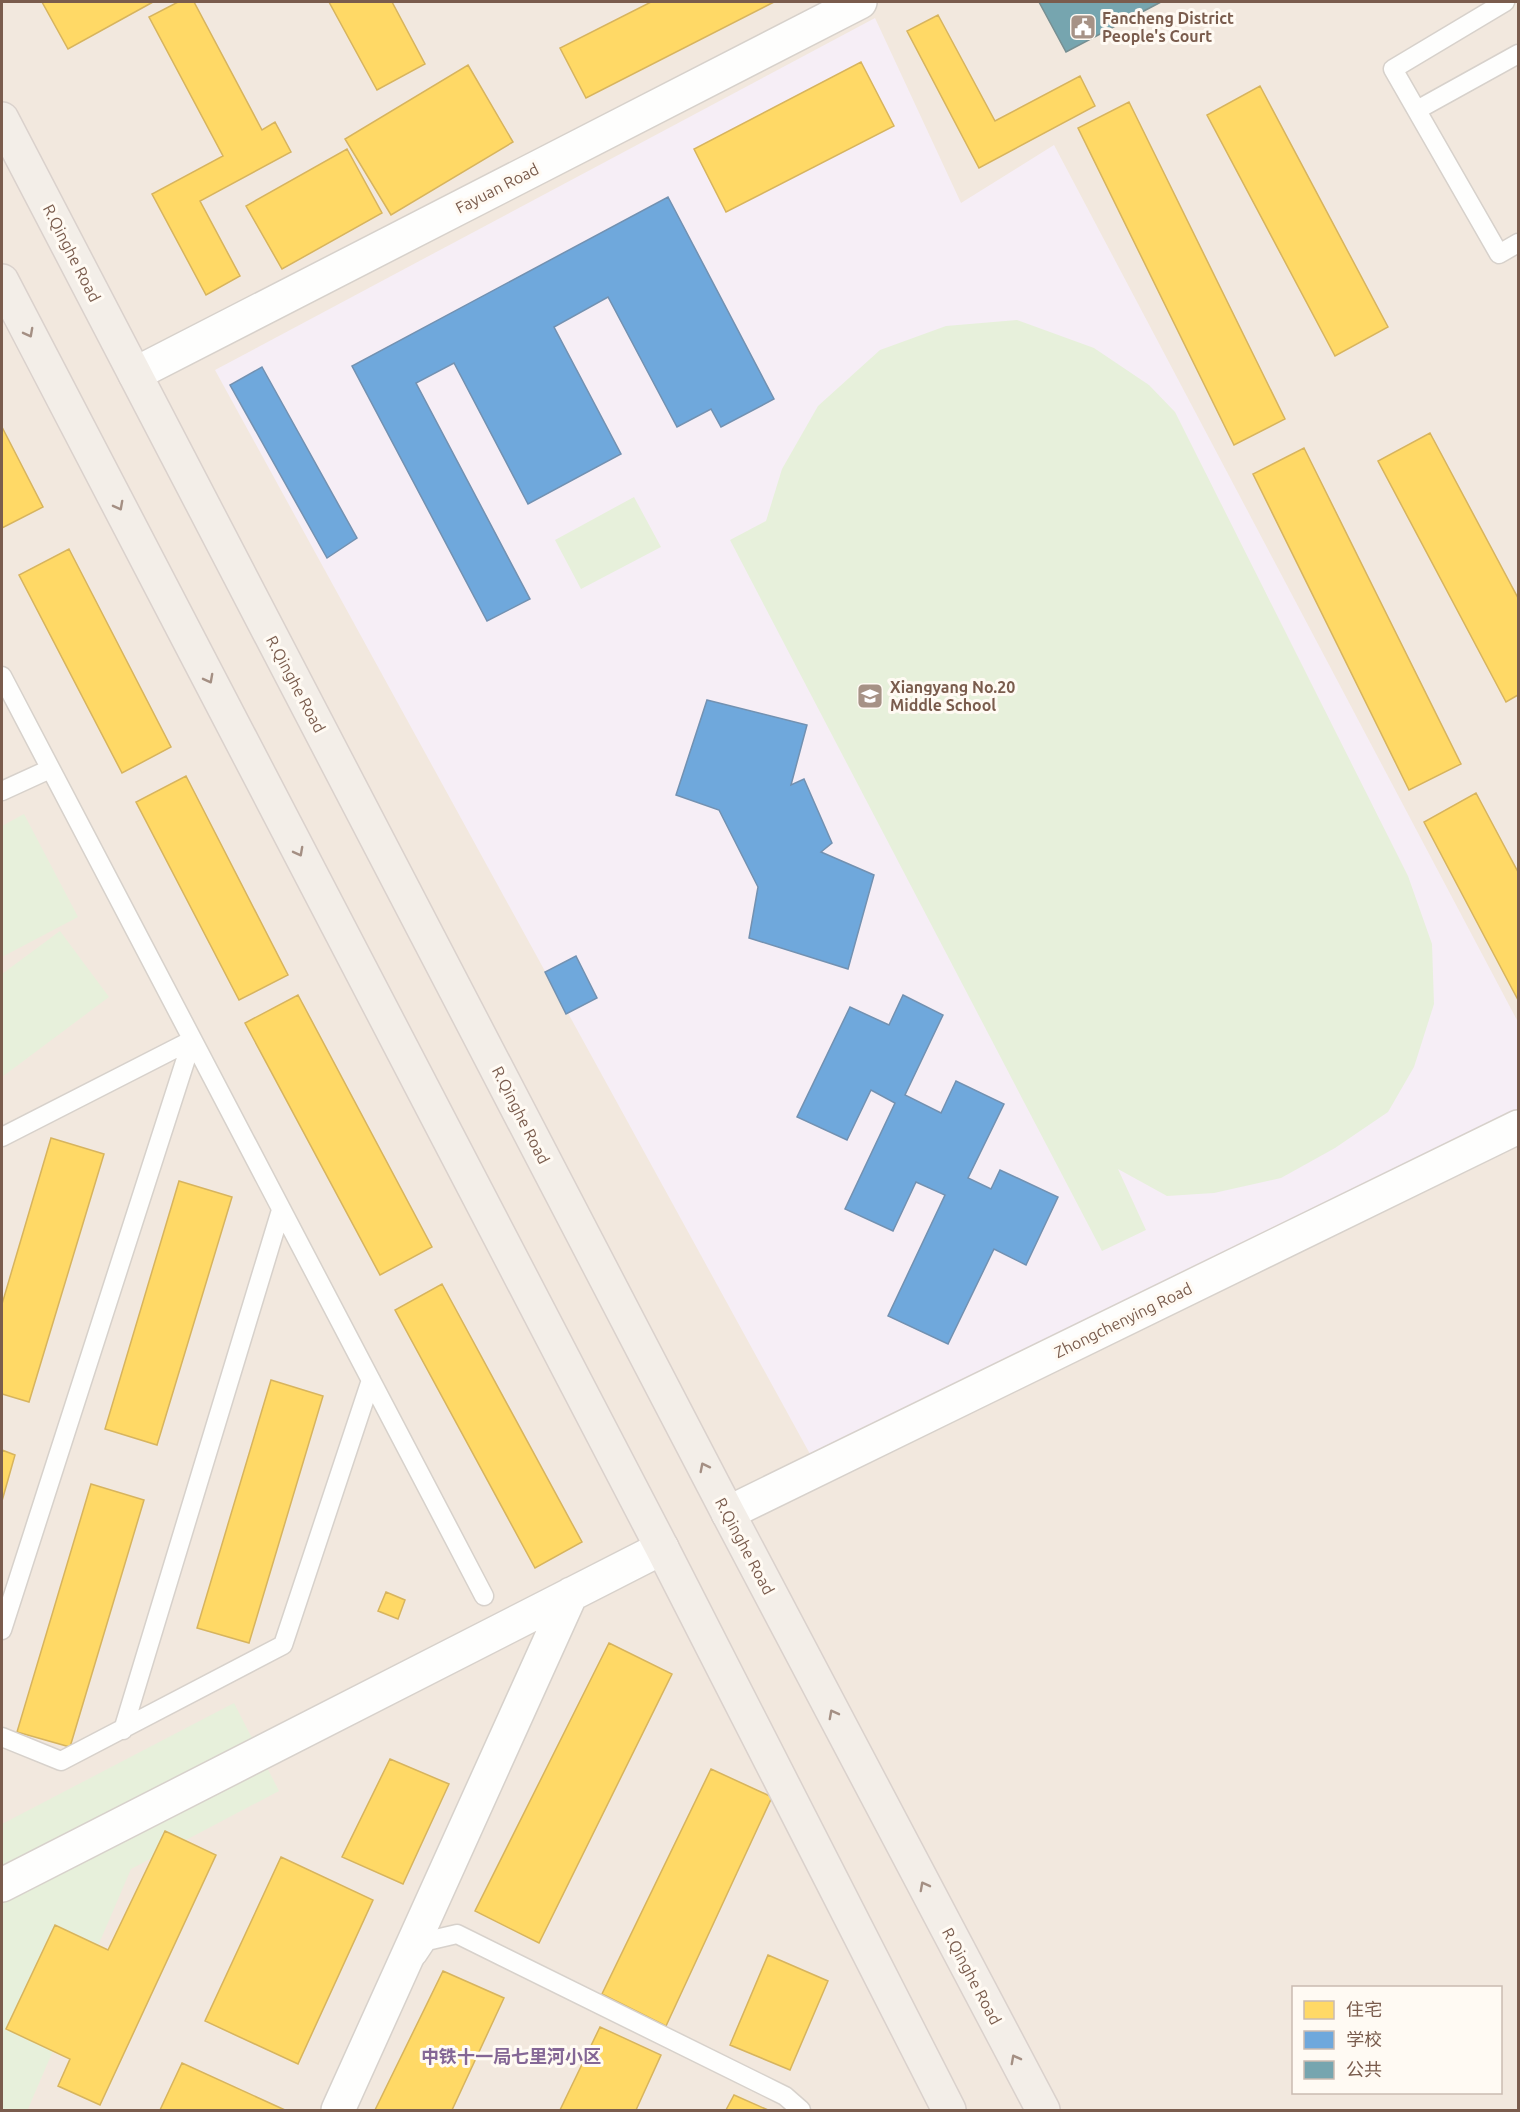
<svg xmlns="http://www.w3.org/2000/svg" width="1520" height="2112" viewBox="0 0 1520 2112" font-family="Ubuntu,'Noto Sans SC',sans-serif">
<rect width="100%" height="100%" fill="#f9f5f0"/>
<path fill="#f2e8de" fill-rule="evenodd" d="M2 2H1518V2110H2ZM1294 1988H1500V2092H1294Z"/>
<path fill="#f6eef6" d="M875 18 961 203 1054 145 1518 1022V1114L810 1454 215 370Z"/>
<path fill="#e7f0db" d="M1017 320 1094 348 1149 385 1175 412 1408 876 1432 944 1434 1004 1414 1067 1388 1112 1335 1148 1281 1178 1214 1193 1167 1196 1118 1169 1146 1230 1102 1251 730 540 766 521 782 469 818 406 880 350 946 326Z
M634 497 661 547 581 589 555 540Z
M24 814 78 917 2 957V826Z
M60 931 109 997 2 1077V974Z
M234 1703 279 1791 131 1869 28 2109 31 2110H2V1824Z"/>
<path fill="#ffd966" stroke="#d7b45e" stroke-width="1.5" d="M42 2H153L68 49Z
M178 2H194L262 130 275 122 291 152 200 201 240 276 206 295 152 194 223 156 149 17Z
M329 2H392L425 64 377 90Z
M651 2H774L586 98 560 48Z
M938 15 995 121 1080 76 1095 106 979 168 907 31Z
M861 62 894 126 726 212 694 149Z
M468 65 513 142 391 215 345 139Z
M1260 86 1388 327 1335 356 1207 115Z
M1129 102 1285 419 1234 445 1078 128Z
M347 149 382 213 282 269 246 206Z
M2 427 43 507 2 528Z
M1430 433 1518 598V695L1506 702 1378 461Z
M1304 448 1461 764 1409 790 1253 474Z
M69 549 171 747 122 773 19 575Z
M186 776 288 975 239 1000 136 802Z
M1476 793 1518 872V1000L1424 822Z
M298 995 432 1247 380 1275 245 1023Z
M51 1138 104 1154 29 1402 2 1394V1304Z
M179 1181 232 1197 157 1445 105 1429Z
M442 1284 582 1542 535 1568 395 1310Z
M271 1380 323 1396 249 1643 197 1628Z
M2 1450 15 1455 2 1501Z
M91 1484 144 1500 70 1747 17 1732Z
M386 1592 405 1600 398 1619 378 1611Z
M609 1643 672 1674 539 1943 475 1911Z
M390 1759 449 1784 403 1884 342 1857Z
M711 1769 772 1797 666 2026 602 1994Z
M165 1831 216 1855 100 2105 58 2086 70 2059 6 2029 55 1925 108 1950Z
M281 1857 373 1900 298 2064 205 2021Z
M768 1955 828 1981 790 2070 730 2045Z
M443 1971 504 1998 452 2110H375Z
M600 2027 661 2055 636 2110H560Z
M182 2063 285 2110H160Z
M734 2095 768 2110H726Z"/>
<path fill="#6fa8dc" stroke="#7291b1" stroke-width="1.5" d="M668 197 774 399 721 427 711 409 677 427 608 297 554 327 621 454 528 504 454 363 416 383 530 599 487 621 352 366Z
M262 367 357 538 327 558 230 385Z
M707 700 807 725 791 785 804 779 832 843 821 852 874 875 848 969 749 938 758 887 719 810 676 795Z
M576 956 597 998 566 1014 545 972Z
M903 995 943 1015 905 1095 941 1113 956 1081 1004 1104 968 1178 991 1189 1000 1170 1058 1197 1026 1265 994 1249 948 1344 888 1316 945 1195 916 1182 893 1231 845 1209 895 1103 871 1090 847 1140 797 1117 850 1007 889 1025Z"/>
<path fill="#76a5af" stroke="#778f92" stroke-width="1.5" d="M1039 2H1161L1066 52Z"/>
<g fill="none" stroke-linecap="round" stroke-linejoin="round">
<defs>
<path id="lane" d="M1505 2 1393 69 1499 254 1518 243
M1417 110 1518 54
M2 676 484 1596
M2 791 50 769
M2 1137 192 1040
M2 1630 192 1040
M123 1730 281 1210
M2 1737 61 1761 283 1645 371 1380
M417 1956 427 1941 457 1934 785 2096 801 2110"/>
<path id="street" d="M135 374 860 2
M728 1513 1518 1127
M2 1885 662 1548
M338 2110 571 1594"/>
<path id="primary" d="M2 119 728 1513 1043 2110
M2 281 662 1548 949 2110"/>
</defs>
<use href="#lane" stroke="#d7d1cb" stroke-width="21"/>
<use href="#street" stroke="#d7d1cb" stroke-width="36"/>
<use href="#primary" stroke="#dad1cc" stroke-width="36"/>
<use href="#lane" stroke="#fefefd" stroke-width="18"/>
<use href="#street" stroke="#fefefd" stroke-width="33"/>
<use href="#primary" stroke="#f3eee8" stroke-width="33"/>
</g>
<defs><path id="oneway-chevron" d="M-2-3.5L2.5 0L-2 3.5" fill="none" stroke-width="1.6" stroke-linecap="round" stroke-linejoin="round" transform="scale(1.5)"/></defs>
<g stroke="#a48f83">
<use href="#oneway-chevron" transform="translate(29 333) rotate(62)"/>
<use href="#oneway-chevron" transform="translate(119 506) rotate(62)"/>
<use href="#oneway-chevron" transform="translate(209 679) rotate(62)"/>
<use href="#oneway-chevron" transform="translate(299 852) rotate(62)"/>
<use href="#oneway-chevron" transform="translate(704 1467) rotate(-117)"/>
<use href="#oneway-chevron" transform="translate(833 1714) rotate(-118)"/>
<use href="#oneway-chevron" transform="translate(924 1886) rotate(-118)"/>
<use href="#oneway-chevron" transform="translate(1015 2059) rotate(-118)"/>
</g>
<defs>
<symbol id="civic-square" viewBox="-11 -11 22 22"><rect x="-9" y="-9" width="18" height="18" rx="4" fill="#a69286" stroke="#fffaf3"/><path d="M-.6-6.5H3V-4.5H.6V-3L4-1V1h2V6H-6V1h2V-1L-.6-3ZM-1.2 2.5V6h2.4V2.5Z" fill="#fff"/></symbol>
<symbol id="school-square" viewBox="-11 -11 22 22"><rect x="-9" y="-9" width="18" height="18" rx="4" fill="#a69286" stroke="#fffaf3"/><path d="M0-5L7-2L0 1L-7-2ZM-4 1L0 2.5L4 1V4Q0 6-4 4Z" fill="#fff"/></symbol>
</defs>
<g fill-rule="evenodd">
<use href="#civic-square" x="1068" y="12" width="30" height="30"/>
<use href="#school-square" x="855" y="681" width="30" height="30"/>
</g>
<g text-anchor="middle" stroke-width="6" stroke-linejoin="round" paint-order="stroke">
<g font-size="16" font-weight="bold" fill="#7a5c4d" stroke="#fffaf3" text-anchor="start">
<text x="1102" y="24">Fancheng District<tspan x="1102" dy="18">People's Court</tspan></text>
<text x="890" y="693">Xiangyang No.20<tspan x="890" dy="18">Middle School</tspan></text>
</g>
<g font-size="16" fill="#7a5c4d" stroke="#fffaf3">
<text transform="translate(497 188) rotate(-27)" y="6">Fayuan Road</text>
<text transform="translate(72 253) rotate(63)" y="6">R.Qinghe Road</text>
<text transform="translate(296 684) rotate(62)" y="6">R.Qinghe Road</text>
<text transform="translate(521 1115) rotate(63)" y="6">R.Qinghe Road</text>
<text transform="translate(1123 1320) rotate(-26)" y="6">Zhongchenying Road</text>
<text transform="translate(745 1546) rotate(62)" y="6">R.Qinghe Road</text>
<text transform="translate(972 1976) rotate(62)" y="6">R.Qinghe Road</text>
</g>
<g font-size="18" font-weight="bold" fill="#846695" stroke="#fffaf3">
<text x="511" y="2063">中铁十一局七里河小区</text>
</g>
</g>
<rect width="1520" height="2112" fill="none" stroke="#7a5c4d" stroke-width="6"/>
<rect x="1292" y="1986" width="210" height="108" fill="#fffaf3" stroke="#cabbb1" stroke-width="1.5"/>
<rect x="1304" y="2001" width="30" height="18" fill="#ffd966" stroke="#cabbb1" stroke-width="1.5"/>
<text x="1346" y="2016" font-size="18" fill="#7a5c4d">住宅</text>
<rect x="1304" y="2031" width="30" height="18" fill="#6fa8dc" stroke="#cabbb1" stroke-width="1.5"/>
<text x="1346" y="2046" font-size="18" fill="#7a5c4d">学校</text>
<rect x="1304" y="2061" width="30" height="18" fill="#76a5af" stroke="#cabbb1" stroke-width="1.5"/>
<text x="1346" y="2076" font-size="18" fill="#7a5c4d">公共</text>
</svg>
